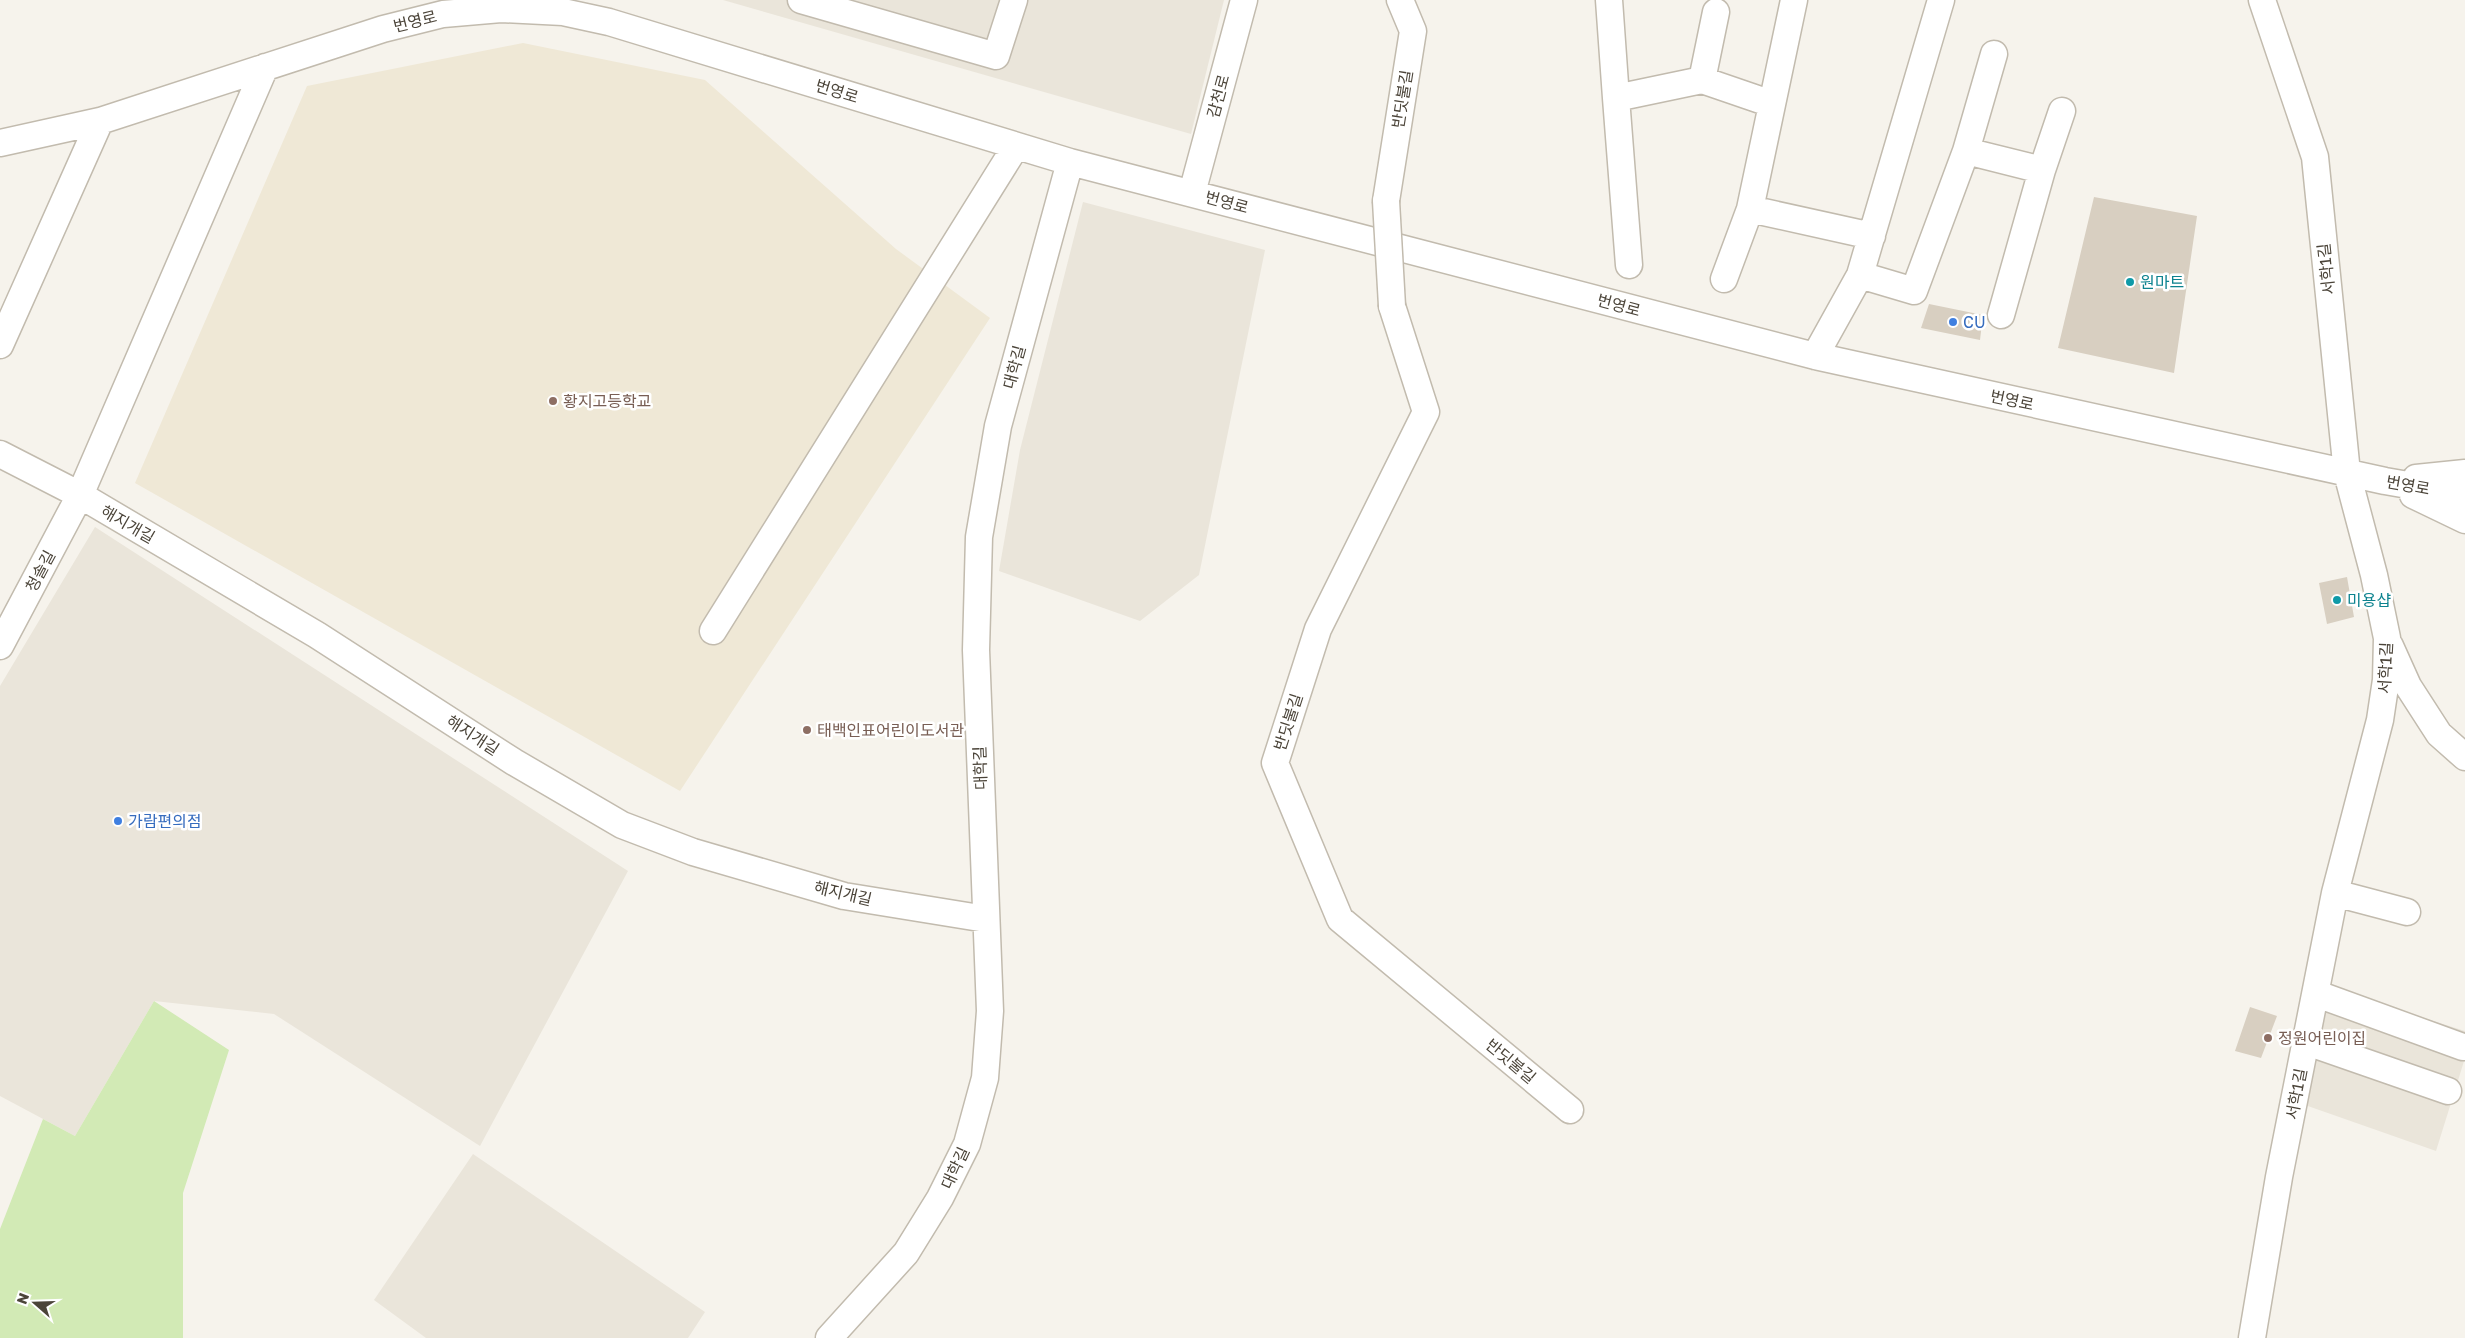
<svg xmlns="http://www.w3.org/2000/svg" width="2465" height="1338" viewBox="0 0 2465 1338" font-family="'Golos Text','Noto Sans KR',sans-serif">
<rect width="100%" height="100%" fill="#f6f3ec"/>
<path fill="#eae5da" d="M723 0H1224L1191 134Z
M1083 202 1265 250 1199 575 1140 621 999 571 1020 450Z
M95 527 628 871 480 1146 274 1014 154 1001 75 1136 0 1096V686Z
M2329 988 2465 1031V1058L2436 1151 2305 1105Z
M473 1154 705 1312 688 1338H426L374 1300Z"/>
<path fill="#efe8d6" d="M523 43 705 80 896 249 990 318 680 791 135 483 307 86Z"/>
<path fill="#d2eab5" d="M154 1001 229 1050 183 1193V1338H0V1229L43 1119 75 1136Z"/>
<path fill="#d8cfc1" d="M2094 197 2197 216 2174 373 2058 348Z
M1929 304 1983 315 1980 340 1921 328Z
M2347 577 2354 617 2327 624 2319 583Z
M2250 1007 2277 1016 2261 1058 2235 1051Z"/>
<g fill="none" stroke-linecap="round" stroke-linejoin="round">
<defs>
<path id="minor" d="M801 0 996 56 1014 0
M1609 0 1616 98
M1794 0 1750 209 1872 236
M1716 12 1702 80 1772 104
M0 143 100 121 383 29 443 14 501 9 563 12 609 22 1070 162 1815 356 2385 481 2465 495
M1966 151 1994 54
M2042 170 2062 111
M1192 193 1244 0
M1386 201 1413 31 1400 0
M1629 265 1616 98 1702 80
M1860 275 1914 291 1966 151 2042 170 2001 315
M1724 279 1750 209
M1392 306 1426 412 1318 629 1275 763 1340 919 1570 1110
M0 345 100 121
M1815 356 1860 275 1941 0
M0 454 80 495 317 635 514 762 622 825 693 852 844 896 986 919
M2416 478 2465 473
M2413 495 2465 520
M713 631 1016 146
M0 646 80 495 265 67
M2390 646 2408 686 2439 734 2465 757
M2335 893 2407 912
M2317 994 2463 1047
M2307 1042 2448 1091
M829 1338 906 1253 940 1198 967 1144 985 1078 990 1011 976 650 979 537 998 426 1070 162
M2252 1338 2279 1177 2335 893 2380 720 2386 680 2387 638 2374 575 2347 473 2315 157 2262 0"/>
</defs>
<use href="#minor" stroke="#c2bbae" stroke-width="29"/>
<use href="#minor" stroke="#fff" stroke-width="26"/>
<defs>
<path id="minor-bridge" d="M1386 201 1392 306"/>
</defs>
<use href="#minor-bridge" stroke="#c2bbae" stroke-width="29" stroke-linecap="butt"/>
<use href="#minor-bridge" stroke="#fff" stroke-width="26"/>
</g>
<g fill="#0f9aa8" stroke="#fff" stroke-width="2">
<circle cx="2130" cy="282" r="5"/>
<circle cx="2337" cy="600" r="5"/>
</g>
<g fill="#3f7fe0" stroke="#fff" stroke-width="2">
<circle cx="1953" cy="322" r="5"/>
<circle cx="118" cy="821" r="5"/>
</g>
<g fill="#8d6e63" stroke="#fff" stroke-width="2">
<circle cx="553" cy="401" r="5"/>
<circle cx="807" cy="730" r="5"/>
<circle cx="2268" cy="1038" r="5"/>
</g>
<g text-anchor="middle" stroke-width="5" stroke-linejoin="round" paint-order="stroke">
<g font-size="16" fill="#4b4439" stroke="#fff">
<text transform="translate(415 21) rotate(-14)" y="6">번영로</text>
<text transform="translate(837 91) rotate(17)" y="6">번영로</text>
<text transform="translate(1218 96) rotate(-75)" y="6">감천로</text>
<text transform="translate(1402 99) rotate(-81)" y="6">반딧불길</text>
<text transform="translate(1227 202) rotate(15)" y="6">번영로</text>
<text transform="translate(2326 269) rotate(-96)" y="6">서학1길</text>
<text transform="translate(1619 305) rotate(15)" y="6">번영로</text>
<text transform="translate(1014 367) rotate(-75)" y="6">대학길</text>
<text transform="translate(2012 400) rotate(12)" y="6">번영로</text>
<text transform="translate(2408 485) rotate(10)" y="6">번영로</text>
<text transform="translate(128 524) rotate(30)" y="6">해지개길</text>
<text transform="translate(40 571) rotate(-62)" y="6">청솔길</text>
<text transform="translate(2385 668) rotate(-87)" y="6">서학1길</text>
<text transform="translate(1288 722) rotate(-72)" y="6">반딧불길</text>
<text transform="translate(473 735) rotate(33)" y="6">해지개길</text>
<text transform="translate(980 768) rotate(-92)" y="6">대학길</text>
<text transform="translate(843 893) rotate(13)" y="6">해지개길</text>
<text transform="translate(1511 1061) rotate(40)" y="6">반딧불길</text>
<text transform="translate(2296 1094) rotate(-79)" y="6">서학1길</text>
<text transform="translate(955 1168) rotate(-65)" y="6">대학길</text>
</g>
<g font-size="16" fill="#0d838f" stroke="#fff" text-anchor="start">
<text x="2140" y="288">원마트</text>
<text x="2347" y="606">미용샵</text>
</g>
<g font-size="16" fill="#366cbe" stroke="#fff" text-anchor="start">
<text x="1963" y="328">CU</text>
<text x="128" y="827">가람편의점</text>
</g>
<g font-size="16" fill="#785e54" stroke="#fff" text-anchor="start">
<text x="563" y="407">황지고등학교</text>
<text x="817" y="736">태백인표어린이도서관</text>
<text x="2278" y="1044">정원어린이집</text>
</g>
</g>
<g transform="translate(35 1303) rotate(290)" stroke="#ffffff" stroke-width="4" paint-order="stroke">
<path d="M0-4L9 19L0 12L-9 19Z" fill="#4b4439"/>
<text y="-8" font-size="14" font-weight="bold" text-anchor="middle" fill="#4b4439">N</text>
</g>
</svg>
